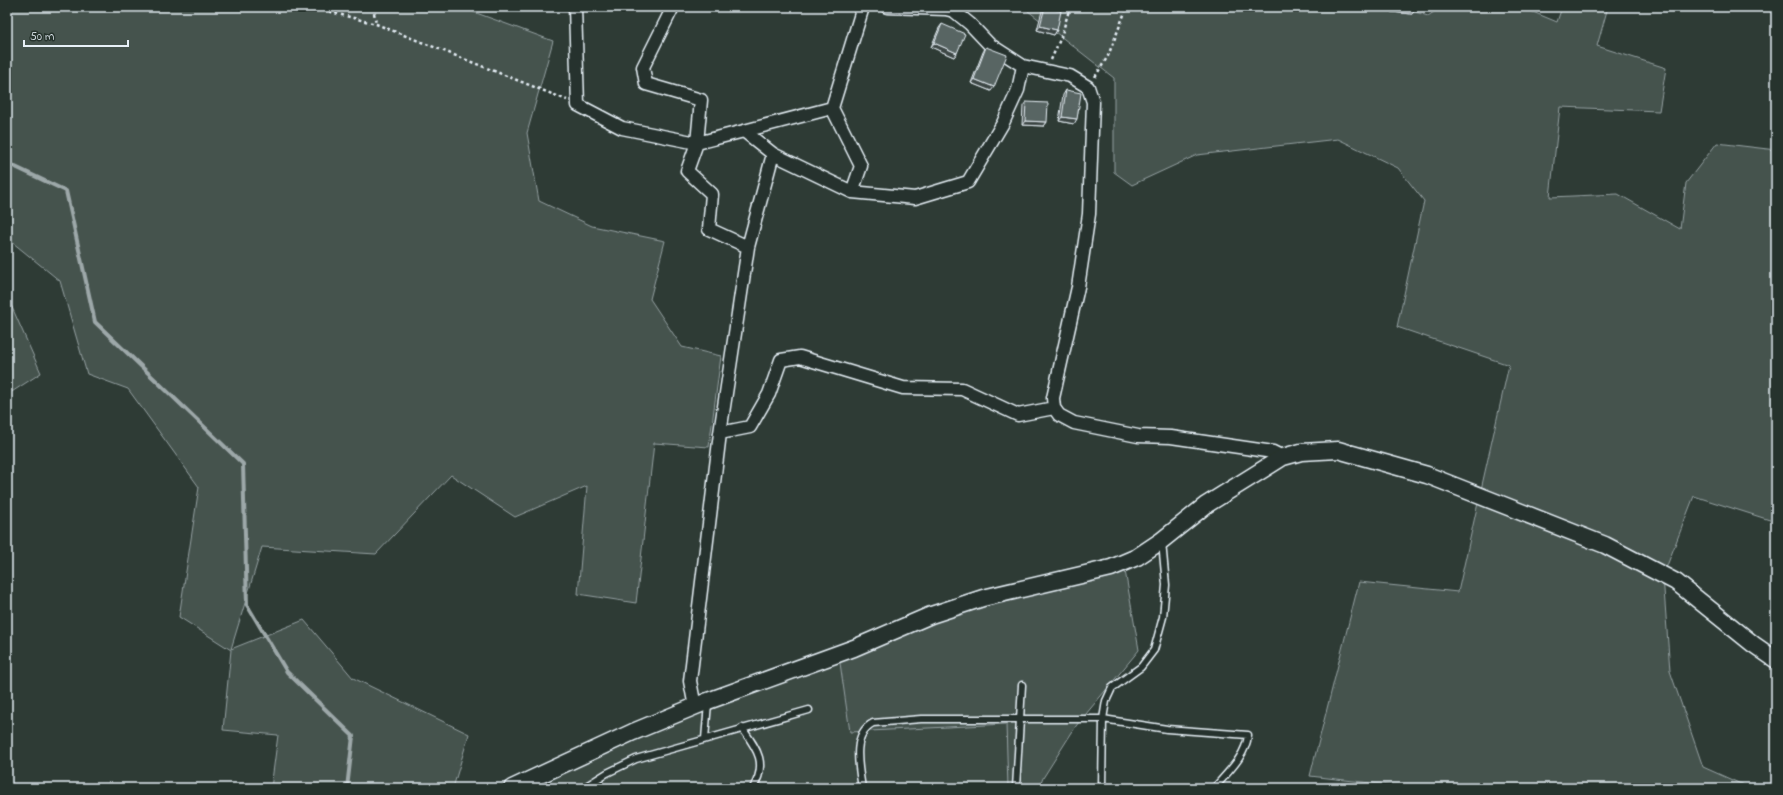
<svg xmlns="http://www.w3.org/2000/svg" width="1783" height="795" viewBox="0 0 1783 795" font-family="'Indie Flower',sans-serif">
<rect width="100%" height="100%" fill="#2e3b35"/>
<filter id="ink" filterUnits="userSpaceOnUse"><feTurbulence type="fractalNoise" baseFrequency=".025" numOctaves="2"/><feDisplacementMap in="SourceGraphic" scale="8" xChannelSelector="R" yChannelSelector="G"/><feConvolveMatrix kernelMatrix="1 2 1 2 8 2 1 2 1" color-interpolation-filters="sRGB"/></filter>
<g filter="url(#ink)">
<path fill="#3b4843" d="M839 656 850 732 1007 724 1008 788H505Z"/>
<path fill="#45524e" stroke="#96a2a3" d="M7 7H460L553 41 527 133 539 201 592 226 665 241 650 299 682 347 721 356 709 447 654 443 636 603 578 594 587 486 515 517 451 475 376 554 262 547 231 649 304 620 353 678 469 734 453 788H271L278 735 223 730 231 650 179 617 199 487 128 389 87 374 60 281 7 238Z
M1023 7H1400L1428 16 1441 7H1521L1557 22 1562 7H1608L1597 46 1666 68 1659 111 1560 107 1550 197 1618 194 1680 229 1686 183 1717 143 1776 150V522L1694 496 1663 576 1670 671 1703 767 1750 788H1415L1310 776 1359 582 1458 592 1509 365 1397 327 1424 201 1398 168 1338 139 1197 155 1132 185 1114 172V78Z
M7 303 11 305 41 373 7 395Z
M1124 565 1139 650 1076 726 1043 778 1039 788H1008L1006 724 850 732 839 656 977 597Z"/>
<g fill="none" stroke-linecap="round" stroke-linejoin="round">
<path stroke="#9da8a9" stroke-width="4" d="M7 163 66 191 95 322 243 464 247 605 287 672 353 736 347 788"/>
<defs>
<path id="lane" d="M742 728C757 749 768 763 753 788
M705 739 708 703
M583 788 607 773 636 759 809 710
M862 788C859 768 851 734 873 723L921 719H1103L1106 701 1112 688 1141 667 1154 650 1163 617 1166 585 1162 542
M1016 788 1022 685
M1102 788 1103 719 1167 729 1248 735C1246 756 1228 772 1214 788"/>
<path id="street" d="M575 7 578 105 622 128 697 143 744 131 773 154
M673 7 643 67 646 84 701 100 697 143 687 171 712 194 709 229 748 247
M887 7 946 9 954 11 970 24 989 44 1023 66 1070 76 1088 87 1093 102 1089 214 1078 287 1053 398 1054 408 1059 415 1074 423 1138 436 1171 437 1273 452 1283 457
M744 131 832 108
M852 192 861 166 832 108 863 7
M720 433 750 427 769 394 781 360 800 357 903 388 962 389 1018 415 1054 408
M695 707 690 681 720 433 748 247 773 154 852 192 915 198 968 182 1003 123 1018 90 1023 66"/>
<path id="secondary" d="M512 788 633 732 708 701 854 648 931 615 983 598 1111 568 1137 557 1161 541 1206 505 1283 457 1301 452 1338 450 1427 475 1605 545 1676 582 1753 644 1776 660"/>
</defs>
<use href="#lane" stroke="#e8f1f8" stroke-width="9"/>
<use href="#street" stroke="#e8f1f8" stroke-width="15"/>
<use href="#secondary" stroke="#e8f1f8" stroke-width="19"/>
<path stroke="#e8f1f8" stroke-width="2.5" stroke-dasharray="3 3" stroke-linecap="butt" d="M312 7 376 24 567 100
M373 7 376 24
M1051 60 1061 37 1070 7
M1095 77 1108 56 1127 7"/>
<use href="#lane" stroke="#26332d" stroke-width="6"/>
<use href="#street" stroke="#26332d" stroke-width="12"/>
<use href="#secondary" stroke="#26332d" stroke-width="16"/>
</g>
<path fill="#4d5755" stroke="#e8f1f8" d="M1044 7 1057 30 1054 35 1037 30 1042 11Z
M1391 7H1415V10L1412 14 1391 12Z
M942 24 957 53 954 57 931 47 939 28Z
M986 47 991 91 971 83 983 52Z
M1066 90 1074 124 1059 121 1063 95Z
M1026 102 1047 122 1044 126 1022 125 1023 106Z"/>
<path fill="#3e4745" stroke="#e8f1f8" d="M955 7H967L965 9Z
M1394 8 1415 10 1412 14 1391 12Z
M1040 26 1057 30 1054 35 1037 30Z
M934 43 957 53 954 57 931 47Z
M974 79 994 87 991 91 971 83Z
M1062 117 1077 119 1074 124 1059 121Z
M1025 121 1047 122 1044 126 1022 125Z"/>
<path fill="#596563" stroke="#e8f1f8" d="M1045 7 1061 11 1057 30 1040 26Z
M1394 7H1415V10L1394 8Z
M942 24 965 34 957 53 934 43Z
M986 47 1007 55 994 87 974 79Z
M1066 90 1081 93 1077 119 1062 117Z
M1026 102 1048 103 1047 122 1025 121Z"/>
</g>
<rect width="1783" height="795" fill="none" stroke="#26332d" stroke-width="24"/>
<rect x="12" y="12" width="1759" height="771" fill="none" stroke="#e8f1f8" stroke-width="1.5" filter="url(#ink)"/>
<path d="M24 40v6h104v-6" fill="none" stroke="#e8f1f8" stroke-width="2"/>
<text x="30" y="40" font-size="12" fill="#e8f1f8" stroke="#26332d" stroke-width="3" paint-order="stroke">50 m</text>
</svg>
